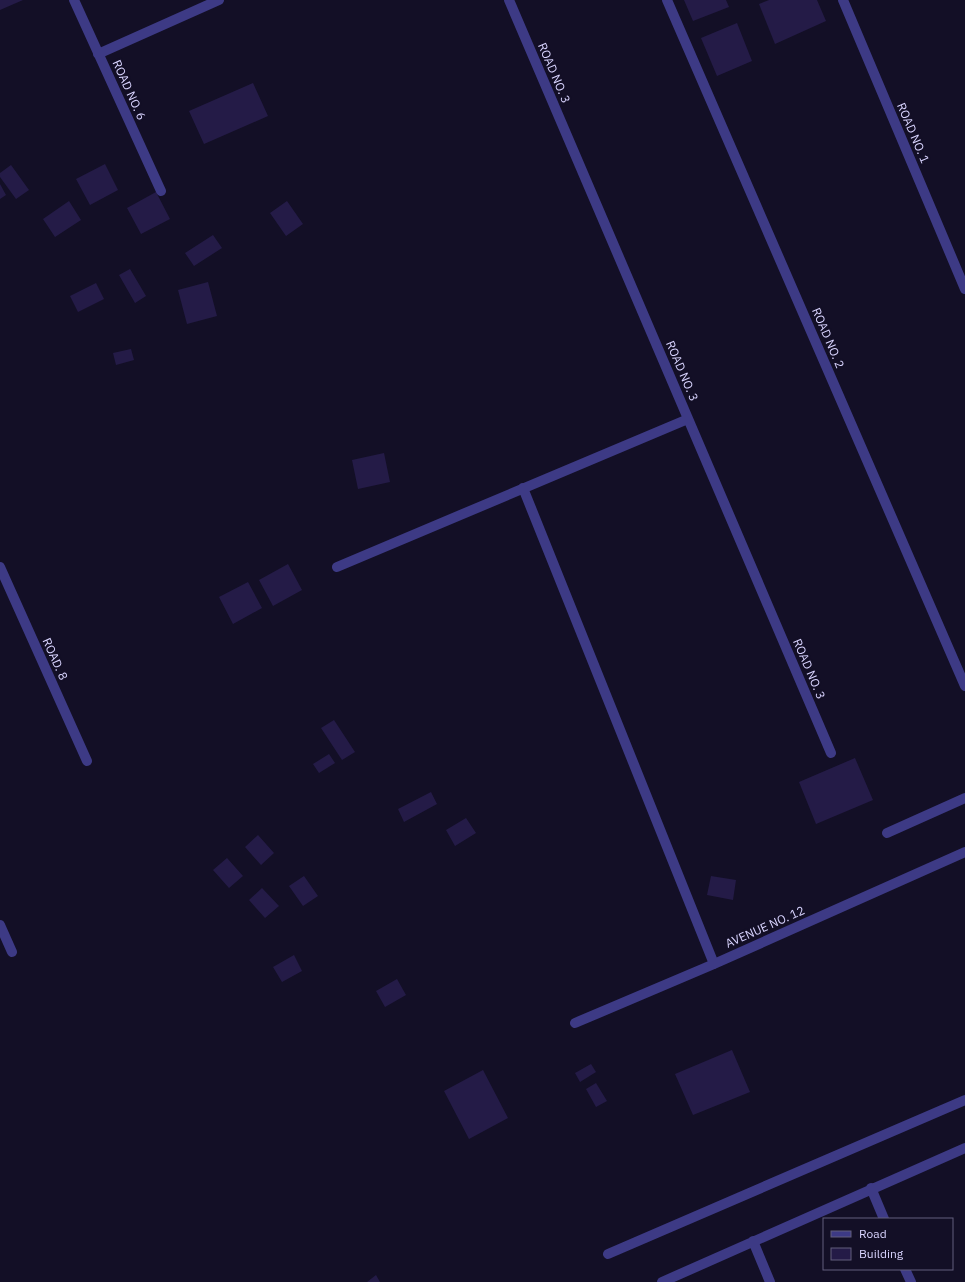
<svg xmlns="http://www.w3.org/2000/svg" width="965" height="1282" viewBox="0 0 965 1282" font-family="'IBM Plex Sans',sans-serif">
<rect width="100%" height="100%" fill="#130f26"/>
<path fill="#241b47" d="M0 0H23L0 10Z
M684 0H726L729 7 693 21Z
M769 0H817L826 21 775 44 759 4Z
M737 23 752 61 717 76 701 38Z
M253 83 268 116 204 144 189 111Z
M105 164 118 190 90 205 76 179Z
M11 165 29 190 16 199 0 177V173Z
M0 184 6 195 0 199Z
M156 192 170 219 141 234 127 208Z
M69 201 81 220 55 237 43 219Z
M287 201 303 224 286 236 270 213Z
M213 235 222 248 194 266 185 253Z
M130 269 146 296 135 303 119 275Z
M208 282 217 316 187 324 178 290Z
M96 283 104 299 78 312 70 296Z
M131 349 134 360 116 365 113 353Z
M384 453 390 482 358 489 352 460Z
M288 564 302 590 273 606 259 580Z
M248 582 262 608 233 624 219 597Z
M334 720 355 752 342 760 321 728Z
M329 754 335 763 319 773 313 764Z
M855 758 873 800 816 824 799 782Z
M431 792 437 804 404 822 398 809Z
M466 818 476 833 455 846 446 830Z
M258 835 274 853 261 865 245 847Z
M227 858 243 876 229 888 213 870Z
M304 876 318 896 303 906 289 886Z
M711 876 736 880 733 900 707 895Z
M262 888 279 906 265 918 249 900Z
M294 955 302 971 282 982 273 967Z
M397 979 406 995 385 1007 376 991Z
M732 1050 750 1092 693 1115 675 1074Z
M591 1064 596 1072 580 1082 575 1073Z
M483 1070 508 1118 469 1139 444 1091Z
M596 1083 607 1101 596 1107 586 1089Z
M376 1275 380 1282H367Z"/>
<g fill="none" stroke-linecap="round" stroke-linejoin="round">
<path stroke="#3d3a85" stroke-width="10" d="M74 0 161 191
M509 0 831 753
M667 0 965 686
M843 0 965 289
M98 54 219 0
M523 488 714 964
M0 567 87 761
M337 567 688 419
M887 833 965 798
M0 925 12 952
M575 1023 714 964 965 852
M871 1188 884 1219
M753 1241 770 1282
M608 1254 965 1100
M905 1269 911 1282
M662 1282 965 1148"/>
</g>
<g text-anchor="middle" stroke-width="4" stroke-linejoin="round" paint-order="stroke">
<g font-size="12" fill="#d9d4ff" stroke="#130f26">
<text transform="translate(554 73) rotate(67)" y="4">ROAD NO. 3</text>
<text transform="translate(129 90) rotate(66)" y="4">ROAD NO. 6</text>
<text transform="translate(913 133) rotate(67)" y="4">ROAD NO. 1</text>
<text transform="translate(828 338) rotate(67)" y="4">ROAD NO. 2</text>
<text transform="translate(682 371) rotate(67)" y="4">ROAD NO. 3</text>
<text transform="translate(55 659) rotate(66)" y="4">ROAD. 8</text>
<text transform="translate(809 669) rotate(67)" y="4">ROAD NO. 3</text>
<text transform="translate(765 927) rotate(-24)" y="4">AVENUE NO. 12</text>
</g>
</g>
<rect x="823" y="1218" width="130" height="52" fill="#130f26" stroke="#625e7d"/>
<rect x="831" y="1231" width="20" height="6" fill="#3d3a85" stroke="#625e7d"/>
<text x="859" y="1238" font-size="12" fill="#d9d4ff">Road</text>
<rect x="831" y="1248" width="20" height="12" fill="#241b47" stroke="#625e7d"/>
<text x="859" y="1258" font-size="12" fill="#d9d4ff">Building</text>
</svg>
